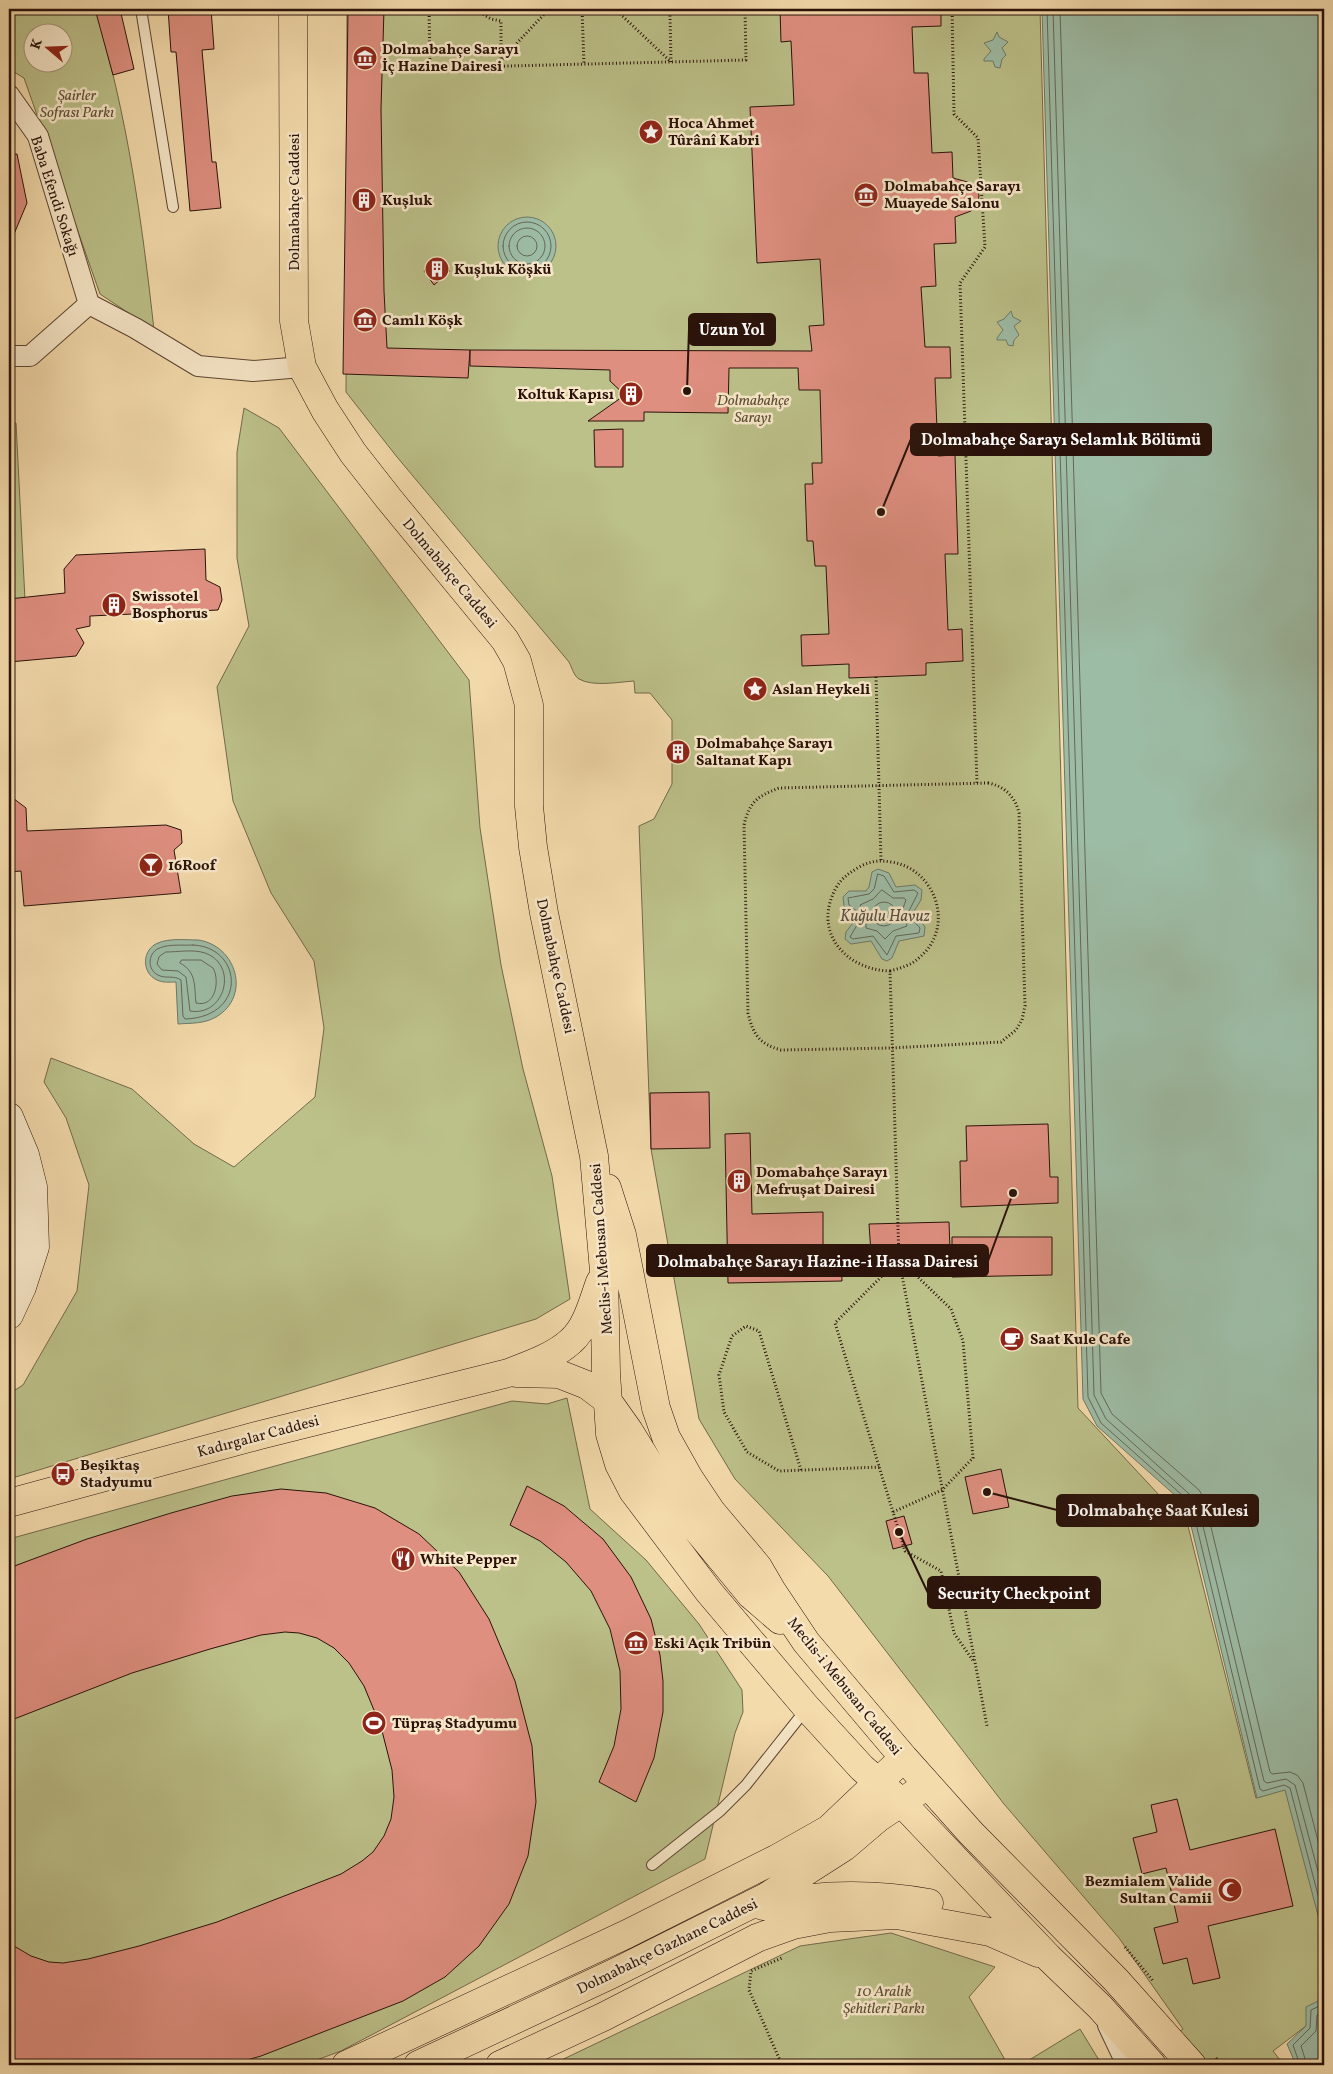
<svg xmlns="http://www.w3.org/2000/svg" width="1333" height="2074" viewBox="0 0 1333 2074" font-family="Vollkorn,serif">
<rect width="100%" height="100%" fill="#f4dbac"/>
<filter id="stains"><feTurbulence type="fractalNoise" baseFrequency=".004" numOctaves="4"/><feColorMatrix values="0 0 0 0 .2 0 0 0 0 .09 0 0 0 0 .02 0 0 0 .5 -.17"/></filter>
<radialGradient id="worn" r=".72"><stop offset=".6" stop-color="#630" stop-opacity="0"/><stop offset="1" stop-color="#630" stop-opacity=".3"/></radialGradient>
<path fill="#bcc089" stroke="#73694a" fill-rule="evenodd" d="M9 9H95C127 113 142 221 154 330L100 294 24 78 9 69ZM32 32H62V62H32Z
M347 9H1040L1078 1408 1188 1526 1256 1798 1285 1789 1324 1901V2006L1306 2026 1273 2051 1284 2065H1206L1177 2033 1183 2029 1119 1938 1004 1804 828 1576 735 1479 699 1419 651 1149 639 826 654 819 672 784V720L650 693H635L634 681C619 682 593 687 579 679 574 676 572 668 569 662L397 457 346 392Z
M244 408 279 428 469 680 480 828 501 965 523 1069 552 1176 570 1299 536 1319 9 1479V1394L23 1385 77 1291 89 1185 66 1118 44 1082 51 1058 132 1089 194 1144 234 1167 315 1097 324 1028 314 961 271 893 233 801 217 687 249 626 237 558V452Z
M9 423H16L25 600 9 601Z
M567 1398 590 1509 646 1560 699 1624 742 1690 743 1712 735 1733 705 1859 341 2051 303 2065H9V1539L512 1401 547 1404Z
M891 1933 995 1967 969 1997 1008 2065H551L800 1946Z
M1080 2029 1102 2065H1021Z"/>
<path fill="#9dbca5" stroke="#6f7867" d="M1042 9H1324V1938L1285 1790 1257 1798 1186 1505 1097 1426 1083 1399Z
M997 32 999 37 1008 42 1002 48 1006 55 1002 59 1000 68 995 67 993 61H984V59L991 51 984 43 993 40Z
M498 246a29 29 0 1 1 58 0a29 29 0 1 1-58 0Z
M1011 311 1013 317 1021 321 1014 326 1019 335 1014 340 1013 346 1008 345 1006 340H997V338L1003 330 997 322 1004 319Z
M878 869 889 873 896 887 915 885 922 890 921 900 914 911 925 927 924 936 899 941 892 958 887 961 882 959 871 941 851 944 845 939 846 932 855 920 854 915 844 906 843 897 849 891H866L869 887 872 872Z
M198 940C236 945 252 996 216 1017 204 1024 191 1023 178 1024L176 982C170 982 163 983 157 980 141 973 142 949 158 943 169 938 186 940 198 940Z
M1324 1998V2065H1296L1287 2044 1306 2026V2007Z"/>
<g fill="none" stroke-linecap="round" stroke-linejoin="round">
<path stroke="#646758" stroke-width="1" d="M1047 9 1088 1397 1101 1423 1191 1503 1260 1789 1263 1791 1284 1785 1290 1788 1324 1918
M1053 9 1094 1395 1106 1419 1197 1501 1264 1781 1267 1783 1286 1779 1295 1785 1324 1894
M1060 9 1101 1393 1112 1414 1199 1490 1204 1498 1270 1772 1272 1774 1290 1772 1297 1775 1303 1783 1324 1864
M503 246a24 24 0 1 1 48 0a24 24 0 1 1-48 0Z
M509 246a18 18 0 1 1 36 0a18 18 0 1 1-36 0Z
M517 246a10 10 0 1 1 20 0a10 10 0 1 1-20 0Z
M878 874 884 876 894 892 914 890 918 893 909 911 910 917 920 928 919 933 896 936 887 955 873 936 853 939 850 937 860 920 858 912 849 905 848 898 869 894 874 889Z
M882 890 893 898H904L906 900 902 911 907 926 893 931 885 939 877 931 866 928V915L860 905 873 899Z
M872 914a12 12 0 1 1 24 0a12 12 0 1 1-24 0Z
M193 945C243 947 248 1017 185 1019L183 1016 181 980C174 975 165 979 158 975 153 973 150 967 150 962 151 941 179 946 193 945Z
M166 952C178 952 193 949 205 953 239 965 225 1017 190 1011L186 977 178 971 162 970 157 964 159 957Z
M182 960H201L213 968C220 980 216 1008 196 1003 194 986 197 972 180 963Z
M1300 2065 1293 2045 1310 2028 1311 2010 1324 2004
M1307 2065 1301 2046 1316 2031 1317 2015 1324 2011"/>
</g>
<path fill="#df8f80" stroke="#2a120a" d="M95 9H120L134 69 113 75Z
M168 9H211L214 49 202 50 212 162H216L221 208 190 211 176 52H171Z
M348 9H384L381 109 384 291 387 348 470 350 468 378 343 374Z
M780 9H941V26L912 27 914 73H928L932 153 952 152 953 178 971 183 978 190 979 196 977 205 971 211 955 217 956 243 934 244 936 286 921 287 925 347H950L951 378H935L938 456 955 455 958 554H945L948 630 962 629 963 661 926 663V675L849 678V664L802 666 801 635 829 634 826 566H815L813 541H807L805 484H813L812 463H822L820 390H799L798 368H729L728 413 644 412V421H588L625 395 610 381V370L470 366V350L812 351 809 326 824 325 820 259 757 263 750 107 794 105 791 41 781 42Z
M9 154H17L27 203 9 246Z
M438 257 450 271 434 285 424 271Z
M623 429V467H595L594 430Z
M205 549 206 580 220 587 222 600 218 610 90 616V626L76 629 84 643 76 656 9 662V599L65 593 64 569 76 555Z
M9 795 26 808 27 831 166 825 181 830 182 843 174 850 181 893 24 906 21 871 9 872Z
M709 1092 710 1148 651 1149 650 1093Z
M1048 1124 1050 1177H1058V1203L961 1207 960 1161H967L966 1126Z
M750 1133 752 1214 823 1212V1255H841L842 1281 728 1283 725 1134Z
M949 1222 950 1251 871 1253 869 1224Z
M952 1237H1052V1275L952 1277Z
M1001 1469 1009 1507 973 1514 965 1477Z
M527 1486 564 1506 603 1539 631 1577 651 1619 660 1655 663 1681V1712L654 1758 636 1802 599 1782 614 1746 621 1709 620 1671 610 1629 591 1591 566 1562 540 1541 510 1525Z
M281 1489 326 1493 375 1508 419 1534 459 1572 489 1619 515 1681 532 1746 536 1802 528 1856 509 1904 479 1946 445 1977 403 2001 261 2056 230 2065H9V1943L31 1956 49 1962 63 1963 88 1959 139 1946 217 1922 341 1874 362 1861 373 1852 384 1836 391 1819 394 1797 392 1770 381 1727 364 1686 349 1663 334 1648 317 1638 299 1633 285 1632 261 1635 210 1649 132 1673 9 1721V1568L87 1539 171 1513 232 1496Z
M904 1516 912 1544 893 1549 886 1521Z
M1177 1799 1190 1850 1275 1829 1293 1906 1208 1926 1220 1978 1193 1984 1187 1958 1163 1964 1154 1928 1178 1922 1166 1868 1142 1874 1133 1838 1157 1832 1151 1805Z"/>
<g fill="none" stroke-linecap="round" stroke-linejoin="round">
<defs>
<path id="service" d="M141 9 173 207
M652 1865 720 1811 746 1785 807 1708"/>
<path id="minor" d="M9 95 38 136 89 304
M89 304 135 328 198 366 253 371 302 367
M9 356H30L89 304
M1108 2025 1127 2065"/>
<path id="secondary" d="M9 1117 25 1155 33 1187 35 1247 22 1287 9 1315
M9 1179 15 1240 9 1270"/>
<path id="primary" d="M293 9 294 321 302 367 325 410 353 453 389 499 505 640 517 661 529 705V806L533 847 544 913 594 1156 604 1271 606 1373 610 1434 619 1464 633 1491 709 1592 807 1708 862 1768 901 1802 1048 1957 1100 2007 1152 2065
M607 1188 622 1235 656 1408 666 1437 689 1478 711 1511 758 1567 772 1591 806 1642 904 1758 971 1833 1116 1980 1192 2065
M516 1373 559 1374 587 1385 607 1400 629 1431 667 1493 751 1595 780 1620
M9 1503 260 1435 508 1373C529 1365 555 1356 571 1341 587 1327 593 1301 600 1282
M763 1906C819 1893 872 1893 929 1903
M346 2065 627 1934 776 1859 829 1829 893 1768
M418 2065 612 1974 766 1897 844 1847 878 1818 917 1792
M500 2065 603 2017 757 1938 793 1925 830 1918 897 1915 990 1932 1038 1953"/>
</defs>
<use href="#service" stroke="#5c4432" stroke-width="12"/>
<use href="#minor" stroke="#5c4432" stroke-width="22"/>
<use href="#secondary" stroke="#2a120a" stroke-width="29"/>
<use href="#primary" stroke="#2a120a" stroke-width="29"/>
<path stroke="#2a120a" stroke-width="3" stroke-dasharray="1 2.5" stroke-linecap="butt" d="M429 9 430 68 746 60 745 9
M474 9 491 19 501 21V60
M582 9 584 65
M615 9 671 62
M952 9 954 114 978 138 985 247 960 283 977 783
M671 62 670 14 681 9
M491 67 501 60 549 9
M876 677 881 860
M988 783C1004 786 1015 796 1019 813L1025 1006 1022 1020 1016 1030 1001 1042 891 1048 781 1050C759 1044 753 1034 748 1013L744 825C749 802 758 796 779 788Z
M890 971C901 968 912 965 920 957 956 926 935 868 891 862 880 860 871 861 861 866 851 872 842 877 836 888 812 931 845 970 890 971L899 1259 987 1726
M801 1470 759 1331 746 1326 732 1336 719 1375 724 1412 747 1452 779 1471 880 1467
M893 1512 835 1323 899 1259 951 1309 963 1341 973 1458 942 1490 893 1512 905 1551 941 1571 954 1633 974 1662
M1125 1947 1154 1982
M1216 2058 1222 2065
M782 2065 749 1990 751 1971 782 1958"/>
<use href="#service" stroke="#f8e8c9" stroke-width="10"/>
<use href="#minor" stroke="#f8e8c9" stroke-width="20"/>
<use href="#secondary" stroke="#f8e8c9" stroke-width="28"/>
<use href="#primary" stroke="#f4dbac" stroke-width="28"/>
</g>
<defs>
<symbol id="museum-disc" viewBox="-11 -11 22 22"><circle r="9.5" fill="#8f2418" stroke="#f8e8c9"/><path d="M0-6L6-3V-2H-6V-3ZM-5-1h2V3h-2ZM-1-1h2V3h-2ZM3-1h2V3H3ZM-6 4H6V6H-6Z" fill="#fff"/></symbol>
<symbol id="sight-disc" viewBox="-11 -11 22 22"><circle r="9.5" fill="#8f2418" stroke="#f8e8c9"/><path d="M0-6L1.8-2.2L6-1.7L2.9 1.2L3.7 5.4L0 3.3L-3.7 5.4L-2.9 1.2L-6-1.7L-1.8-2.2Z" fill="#fff"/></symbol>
<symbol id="building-disc" viewBox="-11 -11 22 22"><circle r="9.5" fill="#8f2418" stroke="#f8e8c9"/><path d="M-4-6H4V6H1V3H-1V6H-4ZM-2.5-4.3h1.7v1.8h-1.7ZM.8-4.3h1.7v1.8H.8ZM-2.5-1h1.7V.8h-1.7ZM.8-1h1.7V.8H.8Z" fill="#fff"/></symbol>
<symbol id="bar-disc" viewBox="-11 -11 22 22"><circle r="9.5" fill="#8f2418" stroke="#f8e8c9"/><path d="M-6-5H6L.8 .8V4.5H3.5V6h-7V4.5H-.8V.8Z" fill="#fff"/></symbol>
<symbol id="cafe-disc" viewBox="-11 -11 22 22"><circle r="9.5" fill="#8f2418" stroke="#f8e8c9"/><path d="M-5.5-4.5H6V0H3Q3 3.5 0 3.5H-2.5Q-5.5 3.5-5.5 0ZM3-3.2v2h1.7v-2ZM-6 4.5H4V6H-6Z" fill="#fff"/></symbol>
<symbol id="bus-disc" viewBox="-11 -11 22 22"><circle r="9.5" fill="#8f2418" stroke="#f8e8c9"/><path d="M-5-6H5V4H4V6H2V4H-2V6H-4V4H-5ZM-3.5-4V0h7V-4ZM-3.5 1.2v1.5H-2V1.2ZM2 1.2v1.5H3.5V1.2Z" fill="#fff"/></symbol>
<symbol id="restaurant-disc" viewBox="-11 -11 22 22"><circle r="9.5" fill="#8f2418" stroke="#f8e8c9"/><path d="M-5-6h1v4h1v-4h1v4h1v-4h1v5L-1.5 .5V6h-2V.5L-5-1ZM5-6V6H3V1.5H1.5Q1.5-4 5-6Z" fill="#fff"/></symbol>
<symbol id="stadium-disc" viewBox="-11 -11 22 22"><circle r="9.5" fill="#8f2418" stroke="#f8e8c9"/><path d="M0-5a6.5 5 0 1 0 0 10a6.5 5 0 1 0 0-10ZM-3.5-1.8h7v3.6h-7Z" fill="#fff"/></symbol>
<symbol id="mosque-disc" viewBox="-11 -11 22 22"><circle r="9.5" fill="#8f2418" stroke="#f8e8c9"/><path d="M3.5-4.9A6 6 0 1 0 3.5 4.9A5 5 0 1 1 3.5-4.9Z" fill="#fff"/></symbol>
</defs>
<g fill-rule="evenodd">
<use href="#museum-disc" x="351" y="44" width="28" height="28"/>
<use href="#sight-disc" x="637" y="118" width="28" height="28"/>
<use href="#museum-disc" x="852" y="181" width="28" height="28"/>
<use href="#building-disc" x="350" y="186" width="28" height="28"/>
<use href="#building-disc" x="423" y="255" width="28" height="28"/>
<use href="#museum-disc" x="351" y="306" width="28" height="28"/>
<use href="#building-disc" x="617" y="380" width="28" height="28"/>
<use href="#building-disc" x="100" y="591" width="28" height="28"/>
<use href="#sight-disc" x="741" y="675" width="28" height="28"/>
<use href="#building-disc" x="664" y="738" width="28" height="28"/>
<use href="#bar-disc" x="137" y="851" width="28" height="28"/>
<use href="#building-disc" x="725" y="1167" width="28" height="28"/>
<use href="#cafe-disc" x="998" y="1325" width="28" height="28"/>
<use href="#bus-disc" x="49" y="1460" width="28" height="28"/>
<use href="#restaurant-disc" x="389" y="1545" width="28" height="28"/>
<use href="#museum-disc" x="622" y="1629" width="28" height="28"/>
<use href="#stadium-disc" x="360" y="1709" width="28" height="28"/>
<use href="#mosque-disc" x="1216" y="1876" width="28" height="28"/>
</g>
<g text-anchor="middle" stroke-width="5" stroke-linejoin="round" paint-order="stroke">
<g font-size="15" font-weight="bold" fill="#2a120a" stroke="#f8e8c9" text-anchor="start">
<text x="382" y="54">Dolmabahçe Sarayı<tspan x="382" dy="17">İç Hazine Dairesi</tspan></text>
<text x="668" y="128">Hoca Ahmet<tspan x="668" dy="17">Tûrânî Kabri</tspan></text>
<text x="884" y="191">Dolmabahçe Sarayı<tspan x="884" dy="17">Muayede Salonu</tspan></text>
<text x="382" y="205">Kuşluk</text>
<text x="454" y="274">Kuşluk Köşkü</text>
<text x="382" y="325">Camlı Köşk</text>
<text x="614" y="399" text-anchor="end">Koltuk Kapısı</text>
<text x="132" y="601">Swissotel<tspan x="132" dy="17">Bosphorus</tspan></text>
<text x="772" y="694">Aslan Heykeli</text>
<text x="696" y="748">Dolmabahçe Sarayı<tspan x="696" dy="17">Saltanat Kapı</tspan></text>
<text x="168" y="870">16Roof</text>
<text x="756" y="1177">Domabahçe Sarayı<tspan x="756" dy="17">Mefruşat Dairesi</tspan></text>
<text x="1030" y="1344">Saat Kule Cafe</text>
<text x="80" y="1470">Beşiktaş<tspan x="80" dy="17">Stadyumu</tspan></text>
<text x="420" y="1564">White Pepper</text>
<text x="654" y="1648">Eski Açık Tribün</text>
<text x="392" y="1728">Tüpraş Stadyumu</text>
<text x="1212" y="1886" text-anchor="end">Bezmialem Valide<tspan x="1212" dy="17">Sultan Camii</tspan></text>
</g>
<g font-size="15" font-style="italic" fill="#5d4f36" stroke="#f8e8c9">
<text x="77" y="100">Şairler<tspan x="77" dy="17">Sofrası Parkı</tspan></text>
<text x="753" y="405">Dolmabahçe<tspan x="753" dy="17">Sarayı</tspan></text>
<text x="884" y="1996">10 Aralık<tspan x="884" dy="17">Şehitleri Parkı</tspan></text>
</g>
<g font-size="15" fill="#2a120a" stroke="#f8e8c9">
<text transform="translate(55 196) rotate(72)" y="5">Baba Efendi Sokağı</text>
<text transform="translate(294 202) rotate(-90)" y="5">Dolmabahçe Caddesi</text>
<text transform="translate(450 573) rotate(50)" y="5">Dolmabahçe Caddesi</text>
<text transform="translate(556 966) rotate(78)" y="5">Dolmabahçe Caddesi</text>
<text transform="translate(601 1249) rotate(-94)" y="5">Meclis-i Mebusan Caddesi</text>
<text transform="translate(258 1436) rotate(-15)" y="5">Kadırgalar Caddesi</text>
<text transform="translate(845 1686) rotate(51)" y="5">Meclis-i Mebusan Caddesi</text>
<text transform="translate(667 1946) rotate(-26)" y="5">Dolmabahçe Gazhane Caddesi</text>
</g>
<g font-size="16" font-style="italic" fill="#524e40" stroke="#f8e8c9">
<text x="885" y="921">Kuğulu Havuz</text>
</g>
</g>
<path fill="none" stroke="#2a120a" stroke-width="2" d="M687 391L689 329M881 512L911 439M1013 1193L988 1261M987 1492L1057 1510M899 1532L928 1593"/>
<g fill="#2a120a" stroke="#f8e8c9" stroke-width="2">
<circle cx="687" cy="391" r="5"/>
<circle cx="881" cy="512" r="5"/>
<circle cx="1013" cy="1193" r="5"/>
<circle cx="987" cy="1492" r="5"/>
<circle cx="899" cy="1532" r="5"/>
</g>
<g fill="#2a120a" stroke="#2a120a" stroke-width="2">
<rect x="689" y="314" width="86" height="31" rx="5"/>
<rect x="911" y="424" width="300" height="31" rx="5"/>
<rect x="647" y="1245" width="341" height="31" rx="5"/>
<rect x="1057" y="1495" width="201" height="31" rx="5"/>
<rect x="928" y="1577" width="172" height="31" rx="5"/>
</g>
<g font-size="16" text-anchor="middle" font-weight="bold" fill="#fff">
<text x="732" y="335">Uzun Yol</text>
<text x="1061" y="445">Dolmabahçe Sarayı Selamlık Bölümü</text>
<text x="818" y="1267">Dolmabahçe Sarayı Hazine-i Hassa Dairesi</text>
<text x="1158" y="1516">Dolmabahçe Saat Kulesi</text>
<text x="1014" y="1599">Security Checkpoint</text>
</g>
<rect width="1333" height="2074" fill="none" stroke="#f4dbac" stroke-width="30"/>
<rect x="10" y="10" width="1313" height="2054" fill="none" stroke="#2a120a" stroke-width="2.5"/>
<rect x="15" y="15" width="1303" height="2044" fill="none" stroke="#2a120a"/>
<g transform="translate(48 48) rotate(289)"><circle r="24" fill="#f8e8c9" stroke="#a6927d"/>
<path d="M0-4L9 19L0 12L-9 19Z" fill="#8f2418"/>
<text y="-8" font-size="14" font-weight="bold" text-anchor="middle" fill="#2a120a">K</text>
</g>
<rect width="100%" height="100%" filter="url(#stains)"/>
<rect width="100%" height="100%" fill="url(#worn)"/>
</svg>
